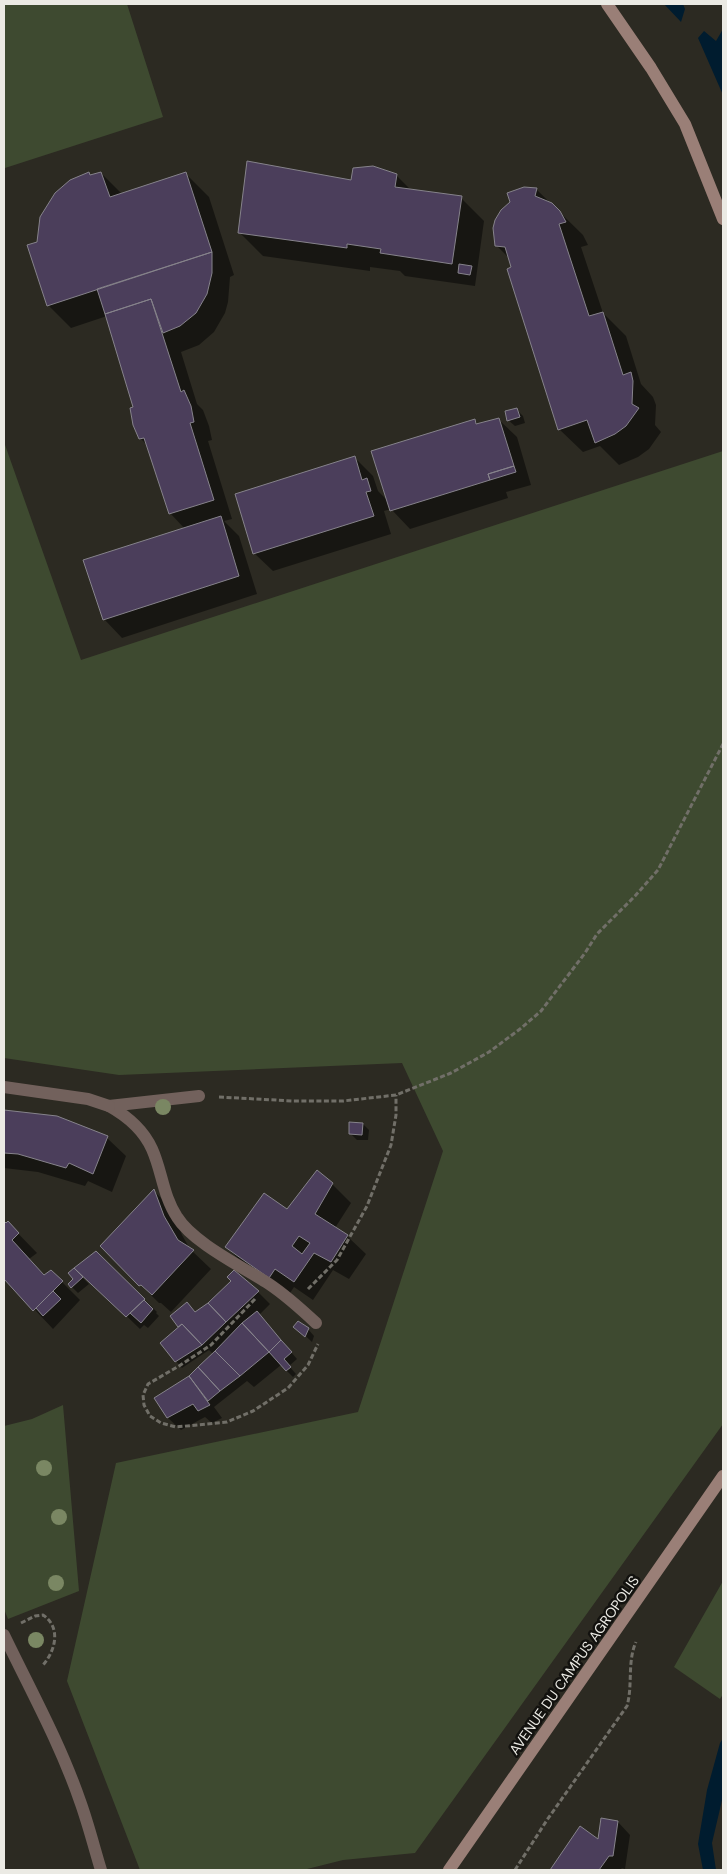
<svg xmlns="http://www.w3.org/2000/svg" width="727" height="1874" viewBox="0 0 727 1874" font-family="'DM Sans',sans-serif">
<rect width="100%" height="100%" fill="#2c2a22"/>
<path fill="#3e4a30" d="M4 4H127L163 117 5 168Z
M4 442 81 660 723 451V1424L415 1853 343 1860 303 1870H140L67 1681 116 1463 358 1412 443 1151 402 1063 119 1075 4 1058Z
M63 1405 79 1591 8 1619 4 1609V1426L32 1419Z
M723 1581V1694L720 1699 674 1667Z"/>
<path fill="#001c2f" d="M664 4H683L685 9 681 22Z
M723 29V95L698 38 704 31 716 41Z
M723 1738V1796L712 1843 716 1870H703L698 1844 707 1790 720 1743Z"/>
<path fill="#0007" d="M101 173 122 194 186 174 209 197 234 275 230 277 228 302 225 313 214 332 199 345 181 352 197 404 203 410 209 426 212 440 208 441 232 519 224 521 239 536 257 594 122 638 104 619 185 529 170 513 148 446 140 438 135 407 107 316 71 328 48 305 38 243 91 176Z
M396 175 411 190 461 198 484 221 475 286 405 276 400 271 370 267V271L263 256 240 233 352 182Z
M536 189 583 235 588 245 581 247 603 313 626 336 641 384 653 397 656 405 655 425 661 432 649 449 638 457 619 465 600 446 583 452 559 429 510 259 496 245Z
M516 409 523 416 525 423 515 426 508 420Z
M498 419 517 437 531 485 506 492 508 498 410 529 391 509 384 511 391 534 273 571 254 553 355 458 373 476 378 491 388 501 474 420 479 425Z
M4 1112 57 1117 107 1138 126 1156 112 1192 88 1181 85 1186 38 1172 4 1168Z
M363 1124 369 1130 368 1140H357L351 1134Z
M316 1173 332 1184 351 1203 335 1228 347 1236 366 1254 349 1279 333 1270 313 1300 294 1287 288 1296 245 1265 226 1247 287 1211Z
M154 1191 172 1209 182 1235 190 1249 211 1269 171 1312 161 1303H159L101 1246Z
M4 1221 6 1224 8 1223 37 1253 29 1259 45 1276 51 1271 80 1300 53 1329 4 1277Z
M96 1252 157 1312 156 1313 159 1316 148 1328 144 1325 140 1329 78 1269 76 1271 89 1284 78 1293 72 1287 74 1279 70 1273Z
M258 1292 270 1304 259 1315 297 1359 289 1366 296 1374 293 1377 281 1365 254 1387 247 1381 214 1407 222 1418 212 1423 205 1417 181 1430 168 1418 156 1398 190 1376 213 1354 209 1350 182 1368 161 1343 180 1327 172 1316 196 1313Z
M295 1326 308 1329 314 1336 312 1342Z
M618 1822 630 1835 625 1869 622 1868 620 1870H552L581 1828 599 1841Z"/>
<path fill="#4b3e5b" stroke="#86838b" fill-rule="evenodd" d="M247 161 351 180 353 168 373 166 397 174 395 187 462 196 452 264 380 253 381 249 347 244V248L238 233Z
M89 172 90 175 101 172 110 197 186 172 212 252 47 306 27 245 37 242 40 217 55 193 70 180Z
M524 187 537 188 535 196 552 203 560 211 566 222 559 224 589 316 603 312 623 375 631 372 633 381 632 404 639 408 626 426 615 434 595 443 587 420 558 430 507 269 511 267 505 247 495 246 493 228 495 220 501 210 510 202 507 193Z
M212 252V273L207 294 196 313 180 326 163 333 151 299 105 314 97 289Z
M459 264 472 266 470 275 458 273Z
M151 299 181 392 184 390 191 406 194 422 190 423 214 500 169 514 144 438 139 439 133 425 130 408 133 407 105 314Z
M517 408 520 417 507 421 505 411Z
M499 418 514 466 488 474 490 480 390 511 371 451 475 419 476 424Z
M355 456 362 480 367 478 371 491 366 492 374 516 253 554 235 494Z
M514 466 516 472 490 480 488 474Z
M221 516 239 576 103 620 83 560Z
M4 1110 57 1116 108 1136 93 1174 69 1163 66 1168 18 1154 4 1153Z
M349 1122 363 1123 362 1135 349 1134Z
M317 1170 333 1183 315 1214 348 1235 331 1262 314 1253 294 1282 275 1269 269 1278 225 1247 264 1193 287 1209ZM299 1236 310 1243 302 1254 292 1246Z
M154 1189 164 1216 178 1240 194 1250 152 1295 141 1285 139 1286 100 1246Z
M4 1221 6 1223 8 1221 19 1233 12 1240 44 1275 51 1270 63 1281 33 1311 4 1279Z
M96 1251 145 1299 126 1317 74 1268Z
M74 1268 83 1277 71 1288 68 1284 73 1279 68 1273Z
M234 1270 259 1291 226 1322 208 1303 231 1281 227 1277Z
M53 1291 61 1299 43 1316 36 1308Z
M144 1300 153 1309 141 1323 130 1313Z
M187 1302 195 1312 208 1303 226 1322 202 1345 182 1324 178 1327 170 1316Z
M257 1311 281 1340 269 1352 242 1323Z
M298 1321 309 1328 305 1337 293 1327Z
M242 1323 269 1352 240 1376 215 1351Z
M182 1324 202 1345 175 1362 160 1343Z
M281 1340 292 1352 284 1359 291 1367 286 1371 269 1352Z
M215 1351 240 1376 220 1391 198 1367Z
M198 1367 220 1391 208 1401 189 1376Z
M189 1376 210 1405 198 1411 193 1404 167 1418 154 1398Z
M601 1818 618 1821 613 1856H609L599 1870H550L580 1826 598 1839Z"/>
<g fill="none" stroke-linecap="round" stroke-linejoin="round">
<path stroke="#716f68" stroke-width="3" stroke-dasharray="5 2.5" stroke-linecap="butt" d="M219 1097 293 1101H343L396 1095 451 1073 489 1052 520 1029 541 1011 585 953 597 934 635 896 658 870 723 744
M308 1289 337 1260 367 1206 391 1145 396 1115V1095
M255 1299 211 1345 179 1366 148 1384 143 1395 144 1405 150 1416 161 1423 176 1427 227 1422 253 1411 288 1388 308 1365 318 1344
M21 1623 35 1616 43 1615C61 1627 56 1650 43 1665
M515 1870 547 1820 627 1706C633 1685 627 1662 636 1642"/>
<path stroke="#72615c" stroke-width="12" d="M109 1106C127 1116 143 1129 152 1149 162 1171 163 1196 177 1217 193 1243 243 1267 269 1284 287 1296 301 1309 316 1323
M109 1106 199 1096"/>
<path stroke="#72615c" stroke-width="12" d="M4 1087 88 1099 109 1106
M4 1635C30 1689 60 1743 80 1801 88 1823 94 1847 101 1870"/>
<path stroke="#9a7f77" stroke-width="12" d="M607 4 651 68 685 124 723 219
M449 1870 723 1476"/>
</g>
<g fill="#7a8763">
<circle cx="163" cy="1107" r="8"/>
<circle cx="44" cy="1468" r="8"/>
<circle cx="59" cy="1517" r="8"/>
<circle cx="56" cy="1583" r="8"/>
<circle cx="36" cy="1640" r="8"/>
</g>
<g text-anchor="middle" stroke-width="5" stroke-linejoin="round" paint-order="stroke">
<g font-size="14" fill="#ebeae4" stroke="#13120f">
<text transform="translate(574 1665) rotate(-55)" y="5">AVENUE DU CAMPUS AGROPOLIS</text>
</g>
</g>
<rect width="727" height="1874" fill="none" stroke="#ebeae4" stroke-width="10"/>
</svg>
